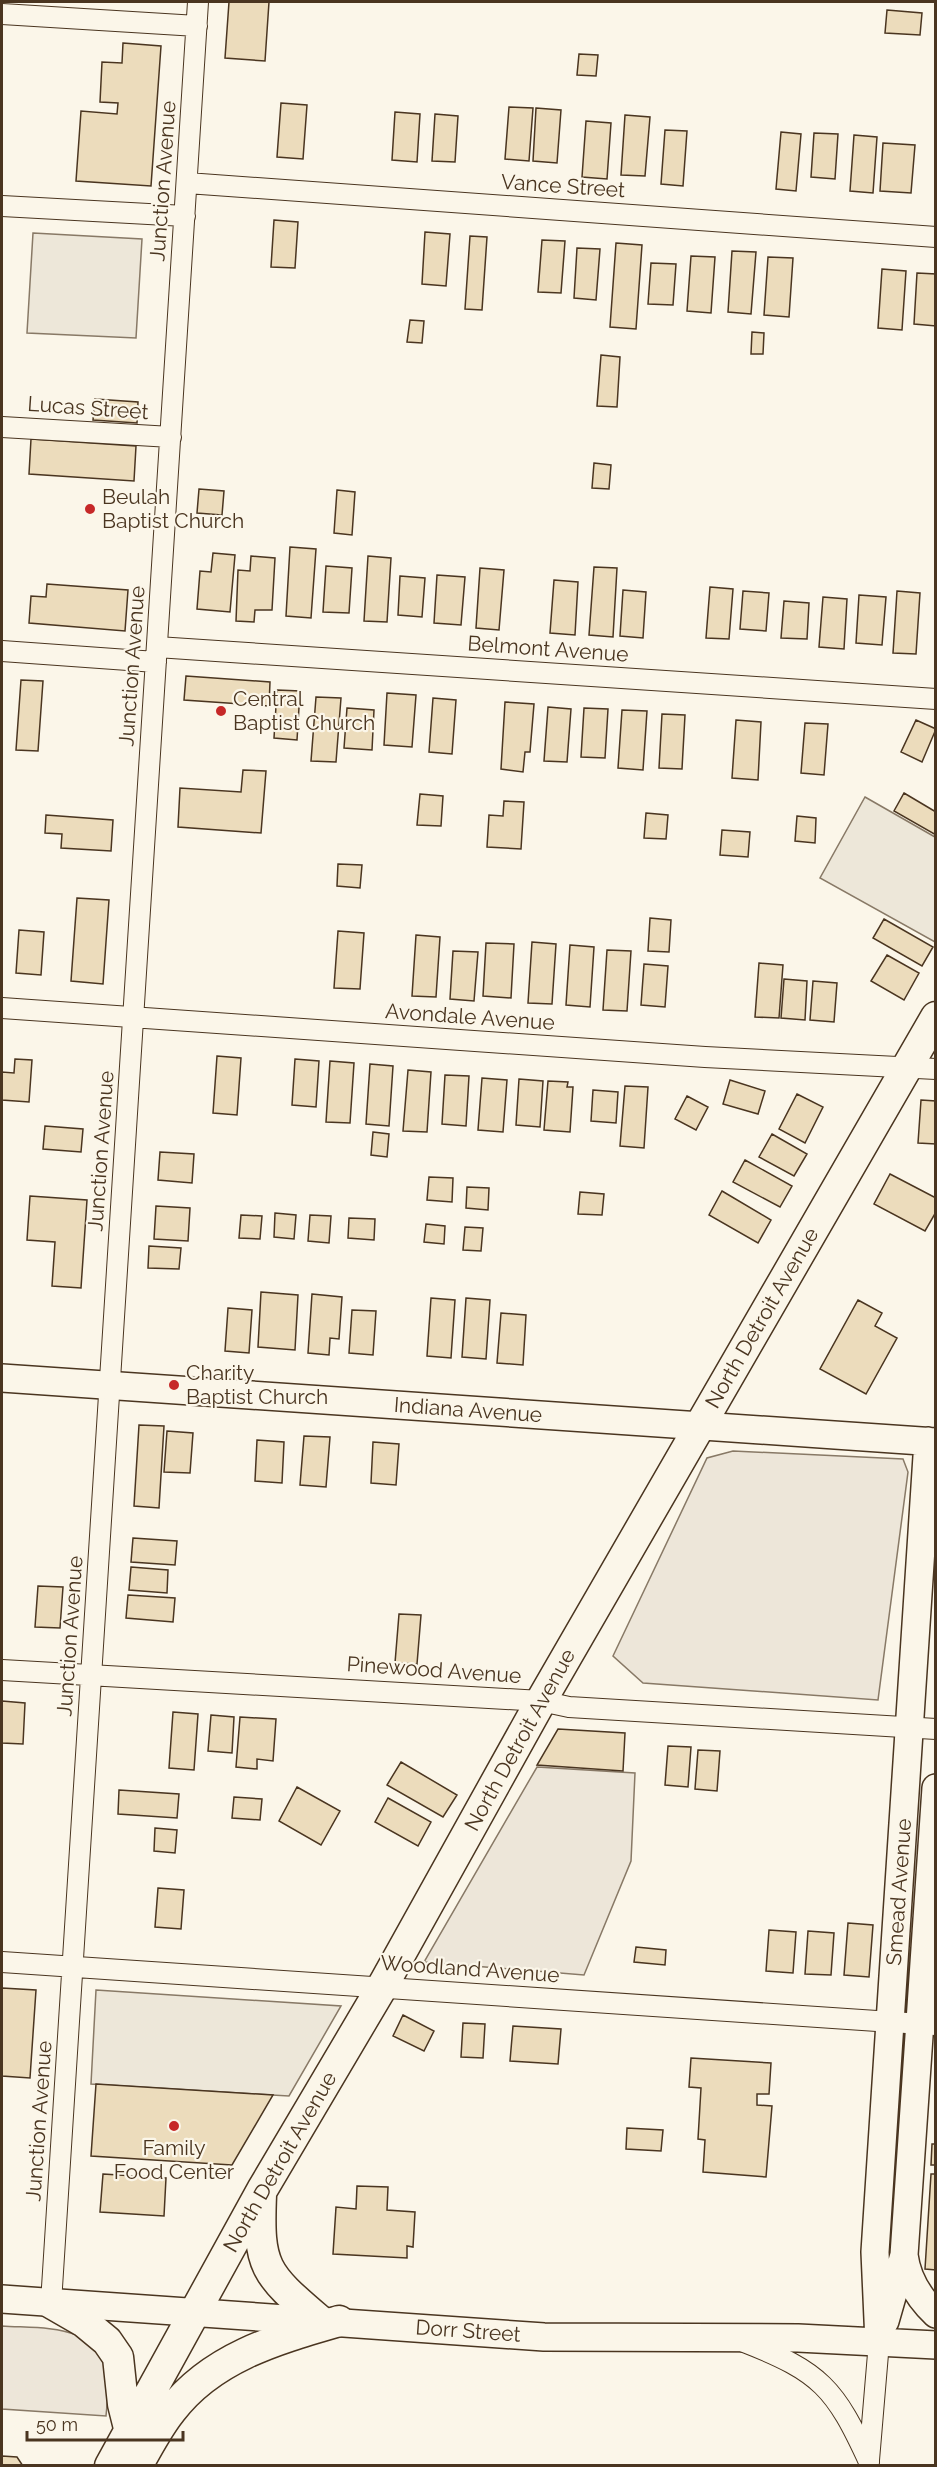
<svg xmlns="http://www.w3.org/2000/svg" width="937" height="2467" viewBox="0 0 937 2467" font-family="Raleway,sans-serif">
<rect width="100%" height="100%" fill="#fbf6e9"/>
<path fill="#ede6d9" stroke="#887966" stroke-width="1.5" d="M733 1451 903 1459 908 1472 878 1700 643 1683 613 1656 707 1458Z
M537 1767 635 1773 631 1861 584 1975 424 1962Z
M2 2326C44 2329 101 2322 107 2378 109 2391 107 2404 106 2416L2 2409Z"/>
<path fill="#ede7d9" stroke="#887966" stroke-width="1.5" d="M33 233 142 239 136 338 27 333Z
M865 797 935 837V942L820 878Z
M96 1990 341 2006 289 2096 91 2084Z"/>
<path fill="#ecdcbc" stroke="#4a3520" stroke-width="1.5" d="M229 2H269L265 61 225 58Z
M887 10 922 13 920 35 885 33Z
M123 43 161 46 151 186 76 181 81 111 117 114 118 103 100 102 102 62 122 63Z
M579 54 598 55 596 76 577 75Z
M281 103 307 105 303 159 277 157Z
M509 107 533 108 529 161 505 159Z
M536 108 561 110 557 163 533 161Z
M395 112 420 114 417 162 392 160Z
M435 114 458 116 455 162 432 161Z
M625 115 650 117 645 176 621 175Z
M586 121 611 123 607 179 582 177Z
M665 130 687 131 683 186 661 184Z
M781 132 801 134 796 191 776 189Z
M814 133 838 134 835 179 811 177Z
M854 135 877 137 873 193 850 191Z
M883 143 915 145 911 193 880 191Z
M274 220 298 222 295 268 271 267Z
M425 232 450 234 446 286 422 284Z
M470 236 487 237 482 310 465 309Z
M542 240 565 241 561 293 538 292Z
M616 243 642 245 636 329 610 327Z
M577 248 600 249 596 300 574 298Z
M732 251 756 252 751 314 728 312Z
M691 256 715 257 711 313 687 311Z
M768 257 793 258 789 317 764 315Z
M651 263 676 264 673 305 648 304Z
M882 269 906 271 902 330 878 328Z
M917 273 936 274V326L914 324Z
M410 320 424 321 422 343 407 342Z
M752 332 764 333 763 354H751Z
M601 355 620 357 617 407 597 406Z
M95 399 138 402 137 423 93 420Z
M31 439 136 446 134 481 29 474Z
M594 463 611 465 609 489 592 488Z
M199 489 224 491 222 515 197 513Z
M337 490 355 492 352 535 334 533Z
M290 547 316 549 311 618 286 616Z
M213 553 235 555 230 612 197 609 200 571 211 572Z
M251 556 275 558 272 610H255L254 622 236 621 238 570 250 571Z
M368 556 391 558 387 622 364 621Z
M326 566 352 568 349 613 323 612Z
M594 567 617 568 613 637 589 635Z
M480 568 504 570 499 630 476 628Z
M437 575 465 577 461 625 434 623Z
M400 576 425 578 422 617 398 615Z
M554 580 578 582 575 635 550 633Z
M47 584 128 590 125 631 29 623 31 596 46 597Z
M710 587 733 589 729 639 706 638Z
M623 590 646 592 643 638 620 636Z
M743 591 769 593 766 631 740 629Z
M897 591 920 593 916 654 893 653Z
M859 595 886 597 882 645 856 643Z
M823 597 847 599 844 649 819 647Z
M784 601 809 603 807 639 781 638Z
M186 676 270 682 269 706 184 700Z
M21 680 43 681 38 751 16 750Z
M277 690 300 691 297 740 274 738Z
M387 693 416 695 412 747 384 745Z
M316 697 341 698 336 762 311 761Z
M433 698 456 700 452 754 429 752Z
M505 702 534 704 530 752H525L523 772 501 769Z
M548 707 571 709 567 762 544 761Z
M347 708 374 710 372 750 344 748Z
M584 708 608 709 605 758 581 757Z
M622 710 647 711 643 770 618 768Z
M662 714 685 715 682 769 659 768Z
M736 720 761 722 758 780 732 778Z
M916 720 936 729 922 762 901 752Z
M805 723 828 724 824 775 801 773Z
M243 770 266 771 261 833 178 827 180 788 241 792Z
M904 793 936 812V835L894 811Z
M420 794 443 796 441 826 417 825Z
M504 801 524 802 521 849 487 847 489 815 503 816Z
M646 813 668 815 666 839 644 838Z
M46 815 113 820 111 851 61 848 62 834 45 833Z
M797 816 816 818 815 843 795 841Z
M722 830 750 832 748 857 720 855Z
M338 864 362 865 360 888 337 886Z
M77 898 109 900 103 984 71 981Z
M650 918 671 920 669 952 648 951Z
M884 919 933 947 922 966 873 938Z
M19 930 44 932 41 975 16 973Z
M338 931 364 933 360 989 334 988Z
M416 935 440 937 436 997 412 996Z
M532 942 556 944 552 1004 528 1003Z
M486 943 514 944 511 998 483 996Z
M570 945 594 947 590 1007 566 1005Z
M607 950 631 951 627 1011 603 1010Z
M453 951 478 952 474 1001 450 999Z
M887 955 919 973 904 1000 871 981Z
M759 963 783 965 779 1018 755 1017Z
M644 964 668 966 665 1007 641 1005Z
M784 979 807 981 805 1020 781 1018Z
M813 981 837 983 834 1022 810 1020Z
M217 1056 241 1058 237 1115 213 1113Z
M15 1059 32 1060 29 1102 2 1100V1072L14 1073Z
M295 1059 319 1061 316 1107 292 1105Z
M330 1061 354 1063 350 1123 326 1122Z
M370 1064 393 1066 389 1126 366 1124Z
M408 1070 431 1072 427 1132 403 1131Z
M445 1075 469 1076 466 1126 442 1124Z
M482 1078 507 1080 503 1132 478 1130Z
M519 1079 543 1081 540 1127 516 1125Z
M730 1080 765 1091 758 1114 723 1104Z
M548 1081 568 1082 567 1087H573L570 1132 544 1130Z
M625 1086 648 1087 644 1148 620 1146Z
M593 1090 618 1092 616 1123 591 1121Z
M797 1094 823 1107 805 1143 779 1129Z
M687 1096 708 1107 696 1130 675 1119Z
M921 1100 936 1101V1144L918 1143Z
M45 1126 83 1129 81 1152 43 1149Z
M373 1132 389 1134 387 1157 371 1155Z
M772 1134 807 1154 794 1176 759 1157Z
M160 1152 194 1154 192 1183 158 1180Z
M745 1160 792 1186 780 1207 733 1182Z
M890 1174 936 1198V1212L925 1231 874 1204Z
M429 1177 453 1178 452 1202 427 1200Z
M467 1187 489 1188 488 1210 466 1208Z
M722 1191 771 1220 758 1243 709 1215Z
M580 1192 604 1194 602 1215 578 1214Z
M30 1196 87 1200 81 1288 52 1286 55 1242 27 1240Z
M156 1206 190 1208 188 1241 154 1239Z
M275 1213 296 1215 294 1239 274 1237Z
M241 1215 262 1216 260 1239 239 1238Z
M310 1215 331 1216 329 1243 308 1241Z
M349 1218 375 1219 374 1240 348 1238Z
M426 1224 445 1226 444 1244 424 1242Z
M465 1227 483 1228 481 1251 463 1250Z
M149 1246 181 1248 179 1269 148 1268Z
M261 1292 298 1295 295 1350 258 1347Z
M312 1294 342 1297 339 1339 330 1338 329 1355 308 1353Z
M431 1298 455 1300 451 1358 427 1356Z
M466 1298 490 1300 486 1359 462 1357Z
M858 1300 882 1313 875 1326 897 1338 866 1394 820 1369Z
M228 1308 252 1310 249 1353 225 1351Z
M352 1310 376 1311 373 1355 349 1353Z
M501 1313 526 1315 523 1365 497 1363Z
M139 1425 164 1426 159 1508 134 1506Z
M167 1431 193 1433 190 1473 164 1472Z
M304 1436 330 1437 326 1487 300 1485Z
M257 1440 284 1442 282 1483 255 1481Z
M373 1442 399 1444 396 1485 371 1483Z
M133 1538 177 1541 175 1565 131 1562Z
M131 1567 168 1570 167 1593 129 1590Z
M38 1586 63 1587 60 1628 35 1627Z
M128 1595 175 1598 173 1622 126 1618Z
M399 1614 421 1615 417 1664 395 1663Z
M2 1701 25 1703 23 1744 2 1743Z
M173 1712 198 1714 194 1770 169 1768Z
M211 1715 234 1717 232 1753 208 1751Z
M240 1717 276 1719 273 1761 257 1759V1769L236 1767Z
M558 1729 625 1733 623 1771 537 1765Z
M668 1746 691 1747 688 1787 665 1785Z
M698 1750 720 1751 717 1791 695 1789Z
M401 1762 457 1795 443 1817 387 1785Z
M297 1787 340 1811 321 1845 279 1821Z
M119 1790 179 1794 177 1818 118 1814Z
M234 1797 262 1799 260 1820 232 1818Z
M388 1798 431 1822 418 1846 375 1822Z
M155 1828 177 1830 175 1853 154 1851Z
M158 1888 184 1890 181 1929 155 1927Z
M848 1923 873 1925 869 1977 844 1975Z
M769 1930 796 1932 793 1973 766 1971Z
M808 1931 834 1933 831 1975 805 1974Z
M636 1947 666 1950 665 1965 634 1962Z
M2 1988 36 1990 30 2078 2 2076Z
M403 2015 434 2031 424 2051 393 2036Z
M463 2023 485 2024 483 2058 461 2057Z
M513 2026 561 2029 558 2064 510 2061Z
M691 2058 771 2063 769 2094H757V2105L772 2106 766 2177 703 2172 705 2140 698 2139 701 2088 689 2087Z
M96 2084 273 2095 232 2165 91 2156Z
M627 2128 663 2130 661 2151 626 2149Z
M932 2144H936V2165H931Z
M103 2174 166 2178 164 2216 100 2212Z
M931 2174H936V2270L925 2269Z
M357 2186 388 2187 387 2210 415 2212 413 2247 407 2246V2258L333 2254 336 2207 356 2209Z
M2 2456 17 2457 23 2466H2Z"/>
<g fill="none" stroke-linecap="round" stroke-linejoin="round">
<defs>
<path id="street" d="M2 14 197 26
M187 183 936 237
M2 206 185 216
M2 427 171 437
M157 647 936 699
M2 651 156 662
M2 1008 705 1057 936 1069
M2 1670 541 1701 569 1707 936 1729
M2 1962 936 2025
M51 2303 198 2
M744 2342C821 2372 835 2388 869 2462
M869 2460 879 2342"/>
<path id="secondary" d="M2 1378 936 1442
M904 2255C907 2279 918 2297 936 2314
M2 2299 544 2337 798 2338 936 2345
M885 2321 904 2255 936 1788
M879 2342 875 2252 928 1441"/>
<path id="primary" d="M261 2195C258 2267 264 2273 319 2320
M51 2303 84 2322 107 2341 118 2357 123 2404 130 2432
M110 2466 262 2190 382 1987 541 1701 936 1017
M137 2466C148 2447 158 2427 171 2411 212 2357 277 2339 339 2321"/>
</defs>
<use href="#street" stroke="#4a3520" stroke-width="22"/>
<use href="#secondary" stroke="#4a3520" stroke-width="30"/>
<use href="#primary" stroke="#4a3520" stroke-width="33"/>
<use href="#street" stroke="#fbf6e9" stroke-width="20"/>
<use href="#secondary" stroke="#fbf6e9" stroke-width="27"/>
<use href="#primary" stroke="#fbf6e9" stroke-width="30"/>
</g>
<g fill="#c62828" stroke="#fbf6e9" stroke-width="2">
<circle cx="90" cy="509" r="6"/>
<circle cx="221" cy="711" r="6"/>
<circle cx="174" cy="1385" r="6"/>
<circle cx="174" cy="2126" r="6"/>
</g>
<g text-anchor="middle" stroke-width="4.5" stroke-linejoin="round" paint-order="stroke">
<g font-size="21" fill="#4a3520" stroke="#fbf6e9">
<text transform="translate(163 181) rotate(-86)" y="7">Junction Avenue</text>
<text transform="translate(563 186) rotate(4)" y="7">Vance Street</text>
<text transform="translate(88 408) rotate(4)" y="7">Lucas Street</text>
<text transform="translate(548 649) rotate(4)" y="7">Belmont Avenue</text>
<text transform="translate(132 666) rotate(-86)" y="7">Junction Avenue</text>
<text transform="translate(470 1017) rotate(4)" y="7">Avondale Avenue</text>
<text transform="translate(101 1151) rotate(-86)" y="7">Junction Avenue</text>
<text transform="translate(762 1318) rotate(-60)" y="7">North Detroit Avenue</text>
<text transform="translate(468 1410) rotate(4)" y="7">Indiana Avenue</text>
<text transform="translate(70 1636) rotate(-86)" y="7">Junction Avenue</text>
<text transform="translate(434 1670) rotate(4)" y="7">Pinewood Avenue</text>
<text transform="translate(520 1740) rotate(-61)" y="7">North Detroit Avenue</text>
<text transform="translate(899 1892) rotate(-86)" y="7">Smead Avenue</text>
<text transform="translate(470 1969) rotate(4)" y="7">Woodland Avenue</text>
<text transform="translate(39 2121) rotate(-86)" y="7">Junction Avenue</text>
<text transform="translate(280 2162) rotate(-60)" y="7">North Detroit Avenue</text>
<text transform="translate(468 2331) rotate(4)" y="7">Dorr Street</text>
</g>
<g font-size="21" fill="#4a3520" stroke="#fbf6e9" text-anchor="start">
<text x="102" y="504">Beulah<tspan x="102" dy="24">Baptist Church</tspan></text>
<text x="233" y="706">Central<tspan x="233" dy="24">Baptist Church</tspan></text>
<text x="186" y="1380">Charity<tspan x="186" dy="24">Baptist Church</tspan></text>
<text x="174" y="2155" text-anchor="middle">Family<tspan x="174" dy="24">Food Center</tspan></text>
</g>
</g>
<rect width="937" height="2467" fill="none" stroke="#4a3520" stroke-width="6"/>
<path d="M27 2431v9h156v-9" fill="none" stroke="#4a3520" stroke-width="3"/>
<text x="36" y="2431" font-size="18" fill="#4a3520" stroke="#fbf6e9" stroke-width="4.5" paint-order="stroke">50 m</text>
</svg>
